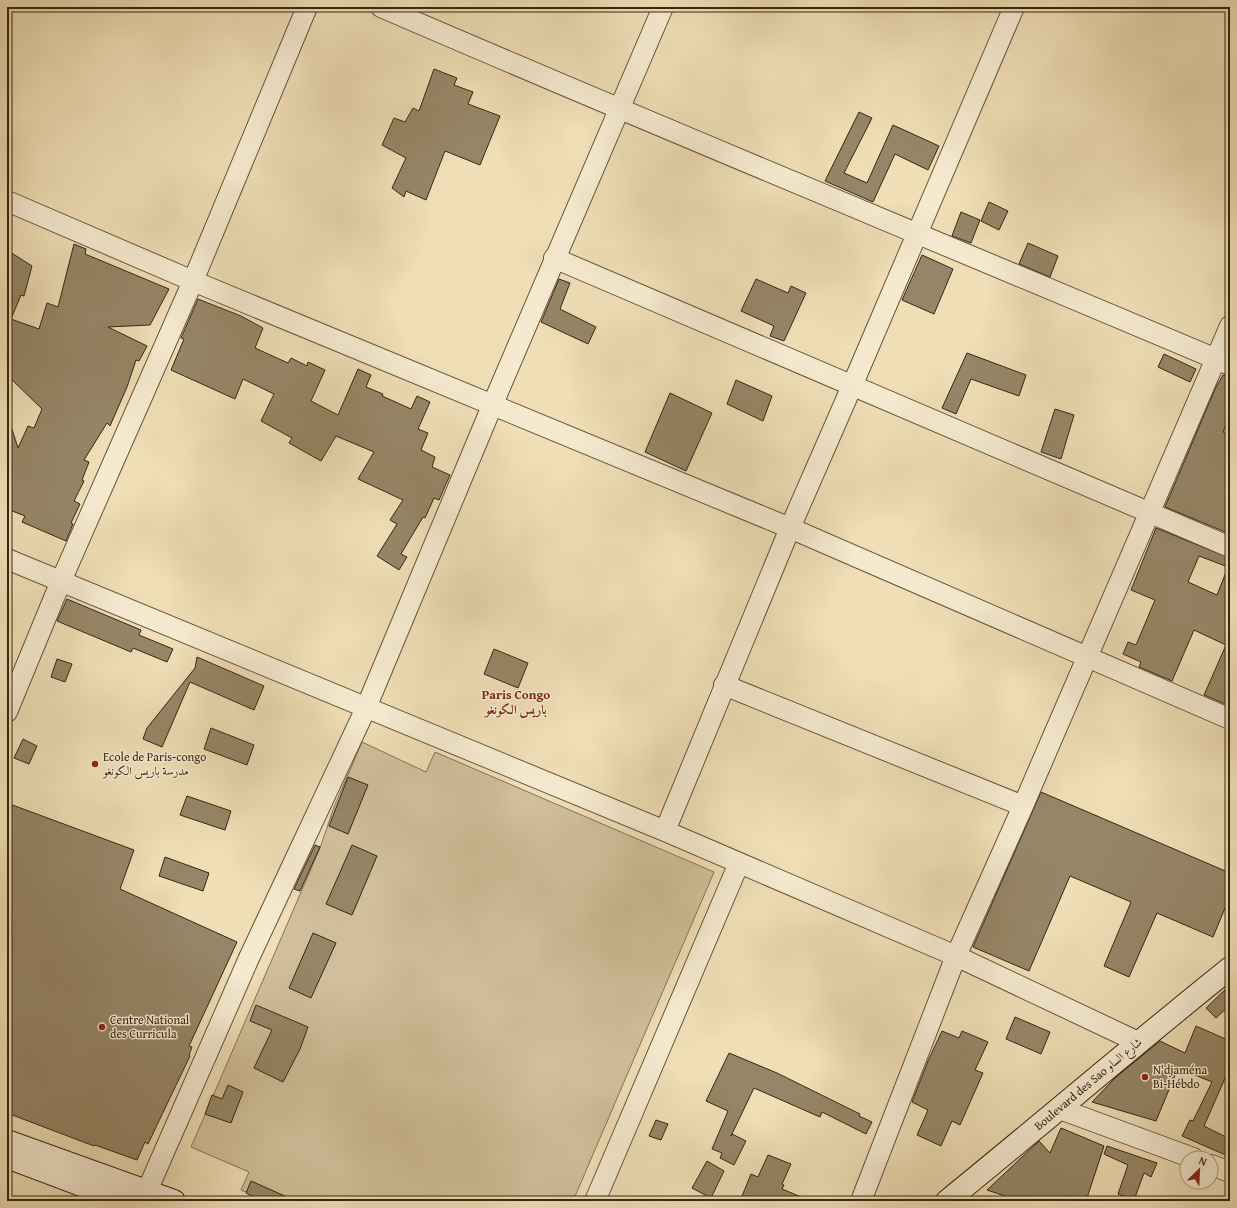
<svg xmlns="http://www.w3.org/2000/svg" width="1237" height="1208" viewBox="0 0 1237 1208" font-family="'Gentium Book Plus',Amiri,serif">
<rect width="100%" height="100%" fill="#efdeb6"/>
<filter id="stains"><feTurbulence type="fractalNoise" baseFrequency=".005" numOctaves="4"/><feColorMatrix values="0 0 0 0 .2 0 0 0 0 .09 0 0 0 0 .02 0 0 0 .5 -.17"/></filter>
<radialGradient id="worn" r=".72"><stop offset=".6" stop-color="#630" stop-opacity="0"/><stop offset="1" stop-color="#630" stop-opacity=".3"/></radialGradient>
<path fill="#d0bf9a" stroke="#837256" d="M362 742 426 772 435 752 714 872 573 1201H267L241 1190 249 1172 191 1147 320 848 334 807Z"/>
<path fill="#968667" stroke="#362611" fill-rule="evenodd" d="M434 69 457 78 454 85 473 92 468 104 500 116 480 165 445 151 426 200 406 191 404 197 392 188 406 158 382 145 394 118 405 122 413 108 419 111Z
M859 112 872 118 844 173 867 183 893 125 939 146 928 170 895 154 873 202 825 181Z
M989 202 1008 211 999 230 981 221Z
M961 212 980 220 971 243 952 236Z
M1028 243 1058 256 1050 277 1019 264Z
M74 244 86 249 85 254 169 289 150 325 108 327 147 346 139 361 136 360 127 387 110 426 107 423 84 460 89 462 82 480 84 481 74 501 80 504 71 523 73 524 66 541 22 522 25 516 7 509V423H10L18 448 28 426 34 428 42 409 7 375V264L10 252 32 266 24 296 21 295 11 319 39 329 47 303 58 307Z
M922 255 953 269 934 314 902 300Z
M559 279 570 283 560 309 596 327 588 344 541 322Z
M756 279 788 293 791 286 806 293 784 341 770 336 774 326 741 311Z
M198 299 241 316 263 328 255 348 288 363 291 358 307 366 308 362 325 370 311 401 338 415 358 369 371 375 366 387 383 394 382 396 411 409 417 396 430 402 418 429 428 433 421 450 435 457 432 467 450 475 439 500 434 498 425 518 423 517 401 554 407 557 399 570 377 556 397 524 390 520 403 500 358 479 374 452 336 436 321 461 289 443 292 438 261 421 274 394 243 379 235 399 171 370 184 339 181 338Z
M967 353 1026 375 1019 396 971 379 956 414 942 408Z
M1164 354 1196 369 1190 382 1158 367Z
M1223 375 1230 376V416L1223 432 1230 435V534L1165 507 1215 389Z
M736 380 772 396 763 421 727 404Z
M670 393 712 413 686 471 645 452Z
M1055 409 1074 415 1061 459 1041 452Z
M1156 528 1230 558V706L1204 695 1226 645 1194 630 1172 681 1139 667 1141 662 1123 654 1128 642 1136 645 1155 600 1131 590ZM1199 556 1228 567 1217 595 1188 582Z
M67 599 141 630 139 635 173 649 167 662 133 648 131 652 57 621Z
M494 649 528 663 518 688 484 674Z
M197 657 264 686 254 710 190 682 162 747 143 739 147 728 195 668Z
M57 659 72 664 65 682 51 677Z
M211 728 254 745 247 765 204 749Z
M23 739 37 746 29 764 14 758Z
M348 777 368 785 348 834 329 826Z
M1041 792 1230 873V896L1213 937 1157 913 1129 977 1104 966 1131 902 1070 876 1029 971 973 947Z
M187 796 231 811 225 830 180 815Z
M7 803 134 850 120 889 237 942 189 1046 192 1047 189 1055 190 1056 148 1144 145 1142 137 1160 95 1145 94 1146 7 1113Z
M315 845 320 847 300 891 294 889Z
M352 845 377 856 352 915 326 904Z
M165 857 209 873 203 891 159 876Z
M313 933 336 943 311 998 289 988Z
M1230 985V1005L1216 1018 1206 1008Z
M256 1005 308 1027 300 1049 283 1082 254 1068 272 1030 250 1021Z
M1015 1017 1050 1032 1041 1054 1006 1039Z
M1196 1026 1230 1041V1067L1204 1126 1230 1139V1157L1182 1136 1190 1120 1193 1121 1212 1082 1178 1068 1156 1121 1092 1102 1116 1077 1160 1041 1185 1053Z
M942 1031 959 1038 962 1031 988 1042 975 1070 983 1073 960 1125 952 1121 941 1146 917 1135 928 1110 912 1102 928 1061Z
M729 1053 777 1073 860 1114 859 1116 872 1122 866 1134 822 1112 820 1117 754 1088 731 1136 732 1134 746 1141 734 1165 720 1158 722 1153 712 1149 728 1111 706 1101Z
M228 1085 243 1092 231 1123 205 1114 212 1095 222 1099Z
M656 1120 668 1124 661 1140 649 1136Z
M1061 1128 1104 1146 1086 1201H1020L987 1190 1039 1141 1050 1153Z
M1107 1146 1157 1163 1151 1177 1144 1173 1134 1200 1118 1194 1128 1165 1104 1154Z
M768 1155 791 1164 782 1184 784 1185 782 1189 811 1201H740L751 1174 758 1177Z
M707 1161 724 1171 711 1198 692 1188Z
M251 1181 296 1201H263L246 1193Z"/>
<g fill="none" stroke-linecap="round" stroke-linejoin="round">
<defs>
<path id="street" d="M381 7C663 129 947 245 1230 365
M7 201 193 281 790 528 1230 719
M554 258 1230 547
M7 559 665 831 956 956 1138 1042
M724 685 1023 806
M7 712 61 581 193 281 307 7
M665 831 790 528 852 386 1014 7
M1060 1109 1193 1158
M1211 1165 1230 1172
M147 1191 249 958 366 708 492 406 663 7
M595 1201 739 863
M861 1201 956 956 1023 806 1230 326"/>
<path id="secondary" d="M7 1141 174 1201
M7 1157 124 1201
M947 1201C1042 1124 1135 1044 1230 968"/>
</defs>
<use href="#street" stroke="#64543a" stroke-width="22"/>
<use href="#secondary" stroke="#362611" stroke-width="24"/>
<use href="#street" stroke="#f5ead0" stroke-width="20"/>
<use href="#secondary" stroke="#f5ead0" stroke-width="22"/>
</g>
<g fill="#8f2418" stroke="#f5ead0" stroke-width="1.5">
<circle cx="95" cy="764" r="4"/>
<circle cx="102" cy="1027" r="4"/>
<circle cx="1145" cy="1077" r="4"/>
</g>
<g text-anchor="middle" stroke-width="3" stroke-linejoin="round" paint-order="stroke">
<g font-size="12" fill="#362611" stroke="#f5ead0" text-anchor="start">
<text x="103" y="761">Ecole de Paris-congo<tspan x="103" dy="14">مدرسة باريس الكونغو</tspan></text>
<text x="110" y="1024">Centre National<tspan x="110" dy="14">des Curricula</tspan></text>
<text x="1153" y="1074">N'djaména<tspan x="1153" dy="14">Bi-Hébdo</tspan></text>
</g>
<g font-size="12" fill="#362611" stroke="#f5ead0">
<text transform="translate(1088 1084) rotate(-40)" y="4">Boulevard des Sao شارع الساو</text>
</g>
<g font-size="13" font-weight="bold" fill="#7a1f14" stroke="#f5ead0">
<text x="516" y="699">Paris Congo<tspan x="516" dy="15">باريس الكونغو</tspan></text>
</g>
</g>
<rect width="1237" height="1208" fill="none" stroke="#efdeb6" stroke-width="24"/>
<rect x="8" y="8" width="1221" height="1192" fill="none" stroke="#362611" stroke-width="2"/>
<rect x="12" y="12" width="1213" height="1184" fill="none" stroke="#362611"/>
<g transform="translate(1199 1170) rotate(24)"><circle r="19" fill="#f5ead0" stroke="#a99c84"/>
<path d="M0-3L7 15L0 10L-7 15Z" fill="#8f2418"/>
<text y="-6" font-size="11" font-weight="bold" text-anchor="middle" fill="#362611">N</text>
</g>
<rect width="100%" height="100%" filter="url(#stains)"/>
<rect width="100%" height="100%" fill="url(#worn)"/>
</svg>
